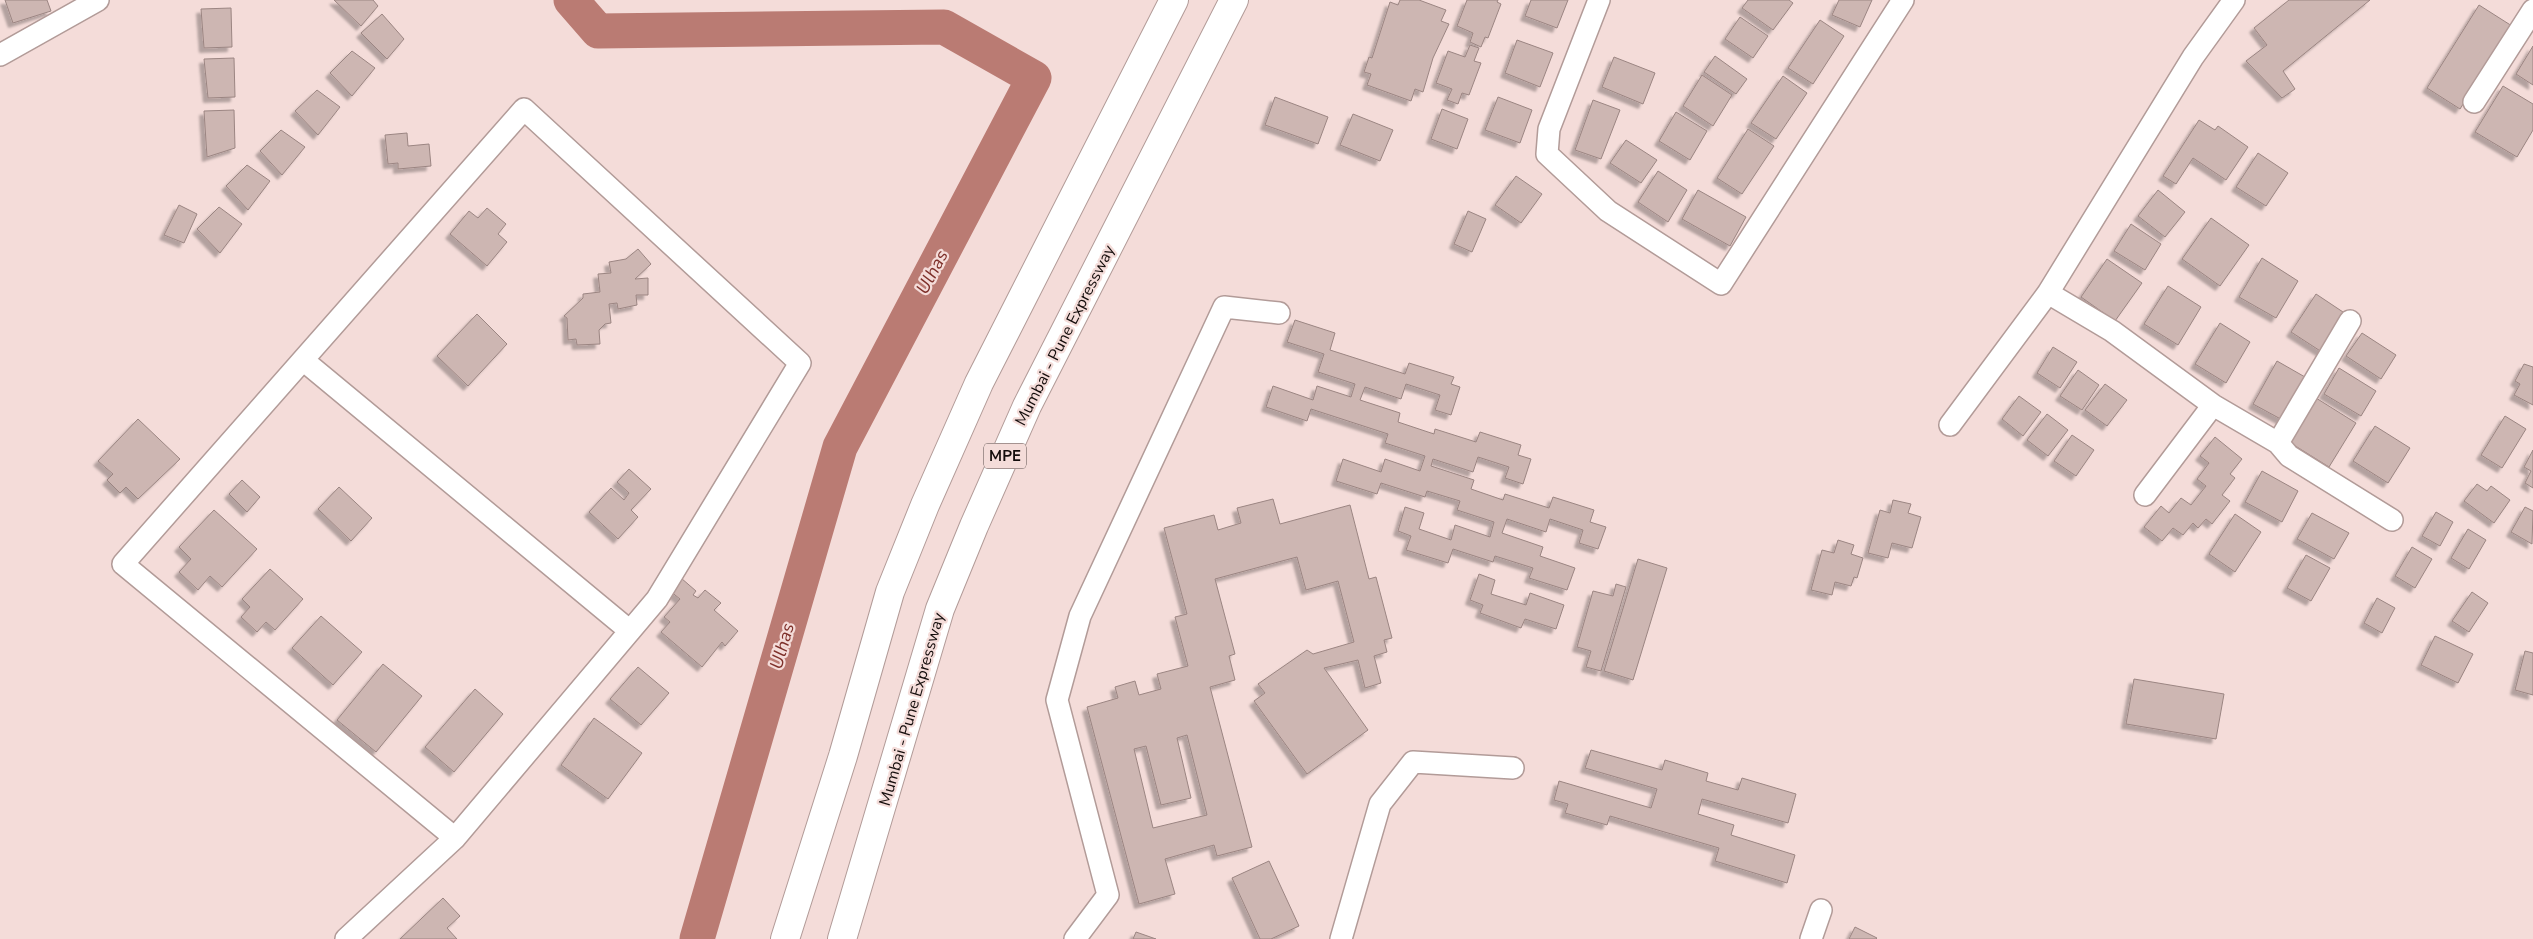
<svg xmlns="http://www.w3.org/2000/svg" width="2533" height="939" viewBox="0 0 2533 939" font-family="'Nunito Sans',sans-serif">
<defs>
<filter id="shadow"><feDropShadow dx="-4.5" dy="4.5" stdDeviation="1" flood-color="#0004"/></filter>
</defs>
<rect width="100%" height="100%" fill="#f4dcd9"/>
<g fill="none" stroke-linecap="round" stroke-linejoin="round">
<path stroke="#ba7b73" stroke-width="35" d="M571 0 598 31 944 27 1034 78 840 447 697 939"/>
</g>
<path fill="#cdb6b2" stroke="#9b8582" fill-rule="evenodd" filter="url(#shadow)" d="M5 0H47L51 11 13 23Z
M334 0H373L378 6 361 26Z
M1400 0H1419L1446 10 1441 21 1449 24 1433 58 1423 92 1415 89 1411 101 1367 85 1371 74 1364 72 1369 57 1372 58 1390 2 1398 5Z
M1467 0H1498L1497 2 1501 4 1488 38 1485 37 1481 47 1470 42 1473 33 1457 26Z
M1531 0H1568L1557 28 1525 16Z
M1748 0H1789L1793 3 1773 30 1742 8Z
M1839 0H1872L1860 27 1832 15Z
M2289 0H2370L2283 71 2295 89 2282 98 2246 61 2267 45 2254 28Z
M2479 5 2512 26 2460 109 2427 88Z
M231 8 232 47 204 48 201 9Z
M382 14 404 39 387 59 361 33Z
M1740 17 1768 36 1753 58 1725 39Z
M1820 20 1844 36 1813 84 1788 68Z
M1517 40 1553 53 1540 87 1505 73Z
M1470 45 1479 48 1474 61 1481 63 1469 95 1462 93 1458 104 1447 100 1452 89 1436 83 1448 51 1465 57Z
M2533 46V85L2516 74Z
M352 51 375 68 352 96 330 73Z
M1715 56 1747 79 1736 94 1704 72Z
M1614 57 1655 73 1643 104 1602 87Z
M234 58 235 97 208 98 204 59Z
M1702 75 1732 95 1713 126 1683 106Z
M1783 76 1807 93 1776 139 1751 123Z
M2503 86 2533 104V130L2517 157 2475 132Z
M317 90 340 107 318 135 295 111Z
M1275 97 1328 117 1318 144 1265 125Z
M1498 97 1532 110 1520 143 1485 130Z
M1593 100 1620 110 1601 159 1575 150Z
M1442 109 1468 119 1457 149 1431 139Z
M234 110 235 148 207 157 204 111Z
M1676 112 1707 131 1690 160 1659 141Z
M1353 114 1393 130 1380 161 1340 145Z
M2199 120 2215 130 2218 126 2248 147 2226 180 2193 158 2176 184 2163 176Z
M1748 129 1774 146 1742 194 1717 178Z
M281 130 305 147 282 175 260 151Z
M407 133 408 146 429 144 431 166 398 169V163L388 164 385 135Z
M1626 140 1657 160 1641 183 1610 163Z
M2258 153 2288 173 2266 206 2236 187Z
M247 165 270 181 248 210 226 186Z
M1658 171 1687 190 1668 222 1638 202Z
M1516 176 1542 194 1521 223 1495 205Z
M1698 190 1746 217 1730 246 1682 219Z
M2158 190 2185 212 2165 237 2138 216Z
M179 205 197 214 184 243 164 235Z
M219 207 242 224 220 253 197 229Z
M487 208 506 224 498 234 507 242 487 266 450 234 469 211 478 218Z
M1468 211 1486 219 1472 252 1454 244Z
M2211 218 2249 245 2220 286 2182 259Z
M2131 224 2161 244 2145 270 2114 251Z
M638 249 651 264 635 279 648 278V295H636L637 305 618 309 617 303 609 304 611 323 605 324 599 330 600 344 577 345 576 339 568 340 567 318 564 316 583 298V294L600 292 598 274 611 273 609 262 626 259Z
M2262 258 2298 281 2276 318 2239 297Z
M2107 259 2142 283 2115 321 2081 297Z
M2168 286 2201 307 2178 345 2144 324Z
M2316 294 2352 318 2328 356 2291 332Z
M477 314 507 344 468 386 437 356Z
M1295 320 1335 333 1330 350 1405 374 1409 363 1454 377 1451 384 1460 387 1451 415 1435 410 1440 395 1406 384 1401 399 1365 387 1360 400 1400 413 1398 422 1434 434 1435 429 1476 442 1480 432 1521 445 1518 455 1531 459 1523 484 1505 478 1509 467 1478 457 1473 472 1433 459 1431 466 1474 480 1471 489 1503 500 1505 494 1549 508 1553 497 1594 510 1590 522 1606 527 1598 549 1579 543 1583 530 1550 519 1546 532 1507 519 1502 533 1543 547 1540 556 1575 568 1567 590 1529 578 1533 568 1495 556 1493 562 1453 549 1448 563 1406 550 1411 536 1398 531 1405 507 1424 513 1419 529 1451 540 1455 525 1490 537 1494 522 1457 510 1460 501 1427 491 1425 497 1381 483 1377 494 1336 481 1343 459 1381 472 1385 459 1420 471 1425 456 1385 443 1388 434 1311 409 1307 421 1266 407 1273 386 1313 400 1317 386 1351 397 1355 384 1318 372 1324 354 1287 342Z
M2220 323 2250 342 2226 383 2195 364Z
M2362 333 2396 355 2381 379 2346 356Z
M2053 347 2077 362 2060 388 2037 373Z
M2277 361 2312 381 2288 423 2253 404Z
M2524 364 2533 367V405L2514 395 2520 384 2515 381Z
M2339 368 2376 391 2361 416 2324 394Z
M2078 370 2099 385 2082 410 2060 396Z
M2105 384 2127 400 2107 426 2085 410Z
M2019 396 2041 412 2023 436 2002 419Z
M2316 398 2356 423 2329 467 2289 442Z
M2047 414 2068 430 2048 456 2027 440Z
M2505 416 2526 429 2502 468 2481 455Z
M138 419 180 459 138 499 126 487 120 493 107 480 113 474 98 461Z
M2375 426 2410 448 2388 483 2353 461Z
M2072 435 2094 450 2076 476 2054 461Z
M2215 437 2242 459 2230 474 2235 478 2222 495 2230 501 2212 524 2206 519 2198 528 2193 523 2183 535 2173 528 2162 541 2144 527 2161 506 2169 513 2181 498 2191 505 2206 486 2197 479 2209 463 2200 456Z
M2533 450V488L2525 483 2531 471 2524 467Z
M629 469 651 489 631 510 638 517 618 539 589 512 611 488 624 500 629 493 617 482Z
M2262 471 2298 491 2282 522 2245 502Z
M242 480 260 497 247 512 229 494Z
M2477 484 2487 491 2491 486 2510 500 2494 523 2464 501Z
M339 487 372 518 351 541 318 509Z
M1273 499 1280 524 1350 505 1369 579 1376 577 1392 638 1384 640 1387 652 1374 656 1381 683 1365 688 1358 660 1324 668 1368 730 1307 774 1254 701 1265 693 1258 684 1307 650 1313 654 1354 642 1338 581 1306 590 1297 557 1215 579 1235 654 1229 656 1235 680 1210 687 1252 847 1217 856 1214 845 1165 859 1175 894 1139 904 1087 707 1118 698 1115 687 1135 681 1139 695 1161 689 1157 674 1188 666 1175 617 1187 614 1164 528 1214 515 1218 530 1241 523 1237 508ZM1187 735 1207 815 1153 828 1134 749 1146 746 1161 805 1191 798 1177 738Z
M1893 500 1911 504 1908 513 1921 517 1912 548 1892 543 1888 558 1868 553 1880 510 1890 513Z
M2525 507 2533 511 2532 544 2511 532Z
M214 510 257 549 222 587 210 576 198 590 179 572 191 559 179 547Z
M2436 512 2453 522 2440 546 2422 536Z
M2312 513 2349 533 2334 559 2297 539Z
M2235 514 2261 532 2235 572 2209 554Z
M2468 529 2486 540 2469 569 2451 558Z
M1838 540 1854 545 1851 554 1863 558 1857 578 1854 577 1851 586 1835 582 1832 595 1811 590 1822 550 1834 553Z
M2412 547 2432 559 2415 588 2395 576Z
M2306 555 2330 568 2311 601 2287 588Z
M1638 559 1667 568 1633 680 1604 671Z
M270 569 303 599 275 630 266 622 257 632 241 617 250 607 242 599Z
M1479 574 1495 580 1491 594 1526 605 1530 593 1564 605 1556 629 1525 619 1521 628 1480 613 1483 605 1470 600Z
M681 578 696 591 693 595 698 598 705 590 721 603 714 610 738 631 725 646 722 642 702 667 661 632 670 622 664 617 680 599 670 591Z
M1616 584 1626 587 1601 671 1586 667 1591 651 1577 647 1593 591 1613 596Z
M2472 592 2488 603 2469 632 2452 621Z
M2377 598 2395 608 2382 633 2364 623Z
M321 616 362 652 333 685 292 648Z
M2435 636 2473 654 2458 683 2421 665Z
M2525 651 2533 653V695L2515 690Z
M383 664 422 696 376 752 337 720Z
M638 667 669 693 641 725 610 699Z
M2134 679 2224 694 2216 739 2126 724Z
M475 689 503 714 454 772 425 747Z
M594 718 642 753 608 799 561 765Z
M1591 750 1662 770 1665 760 1708 773 1706 781 1738 790 1742 778 1796 794 1788 823 1702 799 1698 814 1734 825 1731 835 1795 855 1787 883 1715 861 1719 848 1610 816 1607 825 1565 813 1568 804 1554 800 1559 781 1651 808 1657 789 1585 768Z
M1269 861 1299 926 1271 939H1260L1232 878Z
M443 898 460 916 447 928 457 939H400Z
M1855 927 1877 938 1876 939H1849Z
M1136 932 1156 939H1133Z"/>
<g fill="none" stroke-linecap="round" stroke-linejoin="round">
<defs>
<path id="minor" d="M1599 0 1549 129 1547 154 1608 211 1721 284 1903 0
M0 55 98 0
M2474 102 2533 10
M2048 293 2112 331 2213 405 2278 443 2289 456 2392 520
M303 360 630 631
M1950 425 2048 293 2193 57 2234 0
M2278 443 2350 321
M2145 495 2213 405
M346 939 455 838 657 599 800 363 524 109 123 564 455 838
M1075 939 1108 895 1057 700 1080 616 1224 307 1279 313
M1341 939 1380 804 1413 762 1513 768
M1811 939 1821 910"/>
<path id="motorway" d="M785 939 843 756 890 592 925 505 979 383 1174 0
M842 939 940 609 974 526 1027 406 1234 0"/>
</defs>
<use href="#minor" stroke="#b29b98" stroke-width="24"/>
<use href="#motorway" stroke="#b29b98" stroke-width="30"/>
<use href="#minor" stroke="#fff" stroke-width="21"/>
<use href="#motorway" stroke="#fff" stroke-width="28"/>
</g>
<g text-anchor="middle" stroke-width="4.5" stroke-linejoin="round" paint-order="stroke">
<rect fill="#f4dcd9" stroke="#564a49" stroke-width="1" x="984" y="443.5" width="42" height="25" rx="4"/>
<g font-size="15" font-weight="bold" fill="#130c0b">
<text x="1005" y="461">MPE</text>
</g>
<g font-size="16" fill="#130c0b" stroke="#f4dcd9">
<text transform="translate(1064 335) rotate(-63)" y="6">Mumbai - Pune Expressway</text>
<text transform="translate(911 709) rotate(-74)" y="6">Mumbai - Pune Expressway</text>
</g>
<g font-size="18" font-style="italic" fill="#7e302a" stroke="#f4dcd9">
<text transform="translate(932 272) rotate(-62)" y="6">Ulhas</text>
<text transform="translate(782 646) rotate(-74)" y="6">Ulhas</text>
</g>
</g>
</svg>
